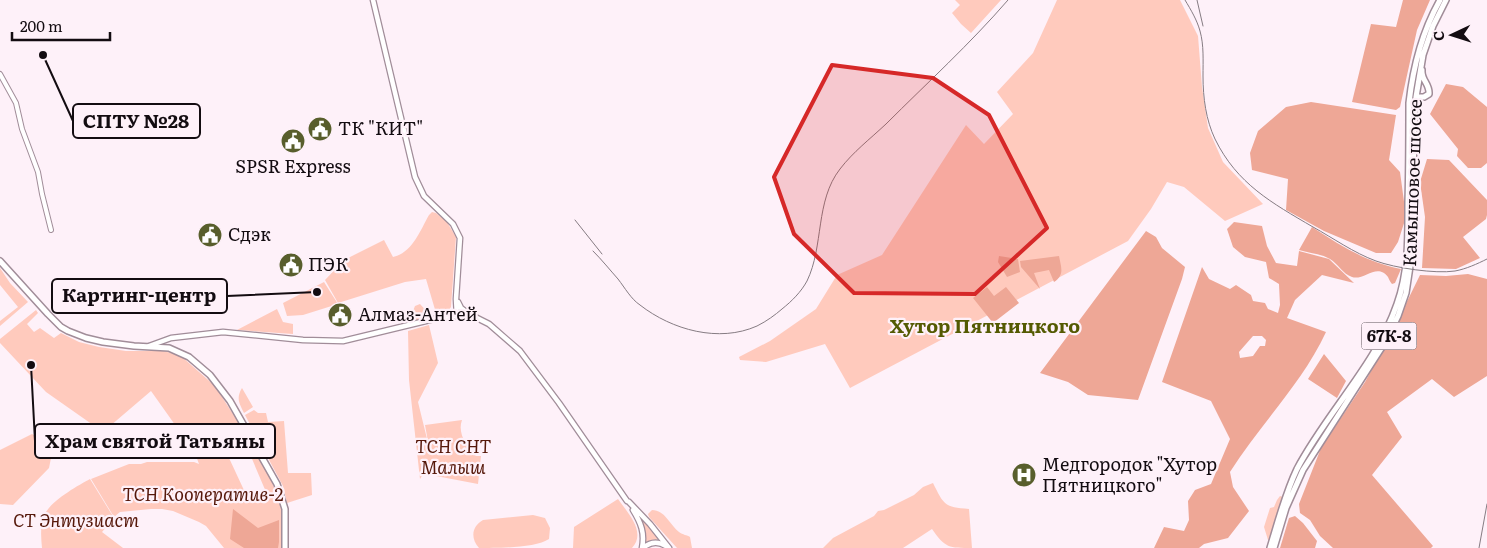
<svg xmlns="http://www.w3.org/2000/svg" width="1487" height="548" viewBox="0 0 1487 548" font-family="Literata,serif">
<rect width="100%" height="100%" fill="#fef1f9"/>
<path fill="#ffcabd" d="M955 0H1001L971 33 961 24 952 13 960 5Z
M1057 0H1180L1198 36 1202 87 1208 128 1223 162 1263 204 1225 221 1184 187 1167 182 1151 209 1128 241 850 388 825 344 766 362 740 360 739 357 770 341 816 309 837 275 882 255 966 125 984 144 1013 114 997 92 1033 53Z
M432 212 436 213 447 222 456 237 451 307 449 310 436 313 426 279 405 282 338 303 325 280 344 260 384 240 393 257C412 253 420 231 429 215Z
M0 268 10 283 28 302 0 326V321L18 307 0 285Z
M324 282 338 304 303 315 287 316 283 303Z
M420 304 429 314 427 318 411 321 410 318 415 306Z
M277 309 283 322 293 324V334L237 330Z
M36 310 38 313 27 324 34 332 40 328 54 338 61 333 79 342 99 347 126 351H164L181 356 215 386 247 436 243 438 241 434 223 445 249 501 266 492 244 440 248 437C259 457 271 477 278 498 283 511 283 533 281 548H224L206 526 199 522 173 511 162 509H151L120 512 114 517 91 479 129 464H141L147 462H194L199 464 195 453 151 391 103 432 46 392 0 343V339Z
M429 325 438 363 418 402 429 447 425 425 462 420C457 433 467 448 476 456H481L478 484 436 476 433 459 420 479 409 380 408 331Z
M242 388 253 407 244 413C239 403 236 398 242 388Z
M254 410 258 413H266L268 422 284 421 288 473H311L312 495 287 503 283 486 245 415Z
M32 434 47 443 52 453 49 468 13 505 0 504V450Z
M90 479 114 518 102 532 123 548H42C41 537 40 527 44 516 49 502 77 486 90 479Z
M933 483C944 505 944 507 969 509L972 548C949 548 945 548 932 529L903 548H823L833 538 874 516 878 511 884 510 914 495 923 487Z
M1280 496 1283 497 1269 540H1268L1264 527 1270 508 1274 507 1277 500Z
M618 499C627 512 647 532 632 548H573L574 527Z
M652 510C665 510 670 525 679 532 683 535 687 535 690 537L692 548H677L649 517 648 514Z
M637 513 660 539 653 540 645 542V531Z
M533 515 545 518 550 528 549 539C536 548 497 548 479 548 470 538 472 526 483 520Z"/>
<path fill="#eea796" fill-rule="evenodd" d="M1403 0H1430L1417 30 1400 107 1396 110 1352 102 1371 24 1396 27Z
M1446 84 1463 87 1487 107V163L1481 168H1468L1457 156 1458 149 1430 114Z
M1311 102 1396 115 1389 160 1400 172 1405 209V220L1398 242 1391 253H1376L1324 231 1286 210 1288 179 1252 170 1250 153 1258 131 1286 107Z
M1427 159 1449 160 1487 200V215L1486 219 1463 237 1480 258 1456 269 1422 268 1425 217 1420 182Z
M1234 222 1262 226 1267 246 1276 263 1297 266 1299 251 1329 259 1354 283 1322 275 1295 300 1287 318 1326 332C1302 384 1260 424 1230 472L1233 487 1249 511 1228 538 1204 544 1199 548H1154L1164 527 1184 531 1189 520 1188 501 1195 490 1211 484 1230 439 1211 401 1162 382 1202 267 1209 279 1230 289 1236 285 1251 295 1253 301 1265 303 1268 309 1278 313 1280 305 1279 284 1269 278 1266 262 1245 257 1233 247 1227 229ZM1253 336H1262L1266 340 1265 346H1260L1253 356 1240 358 1239 352Z
M1312 227C1341 246 1366 262 1401 269L1395 283 1392 284C1390 282 1389 279 1388 277 1377 262 1364 281 1352 277 1343 274 1338 264 1330 259 1322 254 1309 253 1299 250Z
M1146 231 1156 237 1162 248 1185 267 1182 279 1138 400 1088 395 1068 382 1040 373Z
M999 256 1018 259 1020 272 1007 277 998 262Z
M1059 256C1061 267 1065 275 1054 282L1049 270 1034 273 1040 289 1021 267 1020 261Z
M1468 274 1487 279V376L1454 397 1432 379 1387 412 1402 437 1372 475 1433 546 1431 548H1333L1320 536 1310 520 1300 513 1299 504 1321 448 1365 382 1393 330 1420 275 1446 276Z
M987 287 994 296 1006 287 1019 303 993 323 973 298Z
M1324 354 1346 381 1337 398 1308 379Z
M233 509 258 528 279 520V542L278 548H244L230 539Z
M1295 516 1303 523 1317 541 1315 548H1280L1289 518Z"/>
<g fill="none" stroke-linecap="round" stroke-linejoin="round">
<defs>
<path id="tertiary" d="M0 74 16 103 22 129 38 172 42 194 51 230"/>
<path id="secondary" d="M373 0 415 177 424 196 453 224 460 238 456 299 457 316
M458 302 461 308 473 317
M149 346 171 338 223 332 303 340 343 341 438 318 457 316 475 317 489 324 520 351 559 403 627 501
M629 502 650 524 669 548
M633 510C641 523 645 533 642 548
M643 548C650 542 658 541 666 546"/>
<path id="primary" d="M1416 97H1424L1429 94C1430 84 1421 80 1422 70
M0 261 48 314 61 327 68 331 86 338 103 342 134 346 169 348 189 357 210 375 230 401 277 484 285 509V548
M1270 548C1278 522 1285 494 1297 469 1327 412 1376 365 1397 304 1409 271 1408 236 1408 202 1409 169 1409 136 1409 103 1413 67 1422 32 1440 0
M1274 548 1286 508 1303 470 1386 341 1398 316 1406 293 1412 253 1414 122 1416 97 1423 55 1433 26 1446 0"/>
</defs>
<use href="#tertiary" stroke="#a18d99" stroke-width="6"/>
<use href="#secondary" stroke="#a18d99" stroke-width="7"/>
<use href="#primary" stroke="#a18d99" stroke-width="8"/>
<use href="#tertiary" stroke="#fff" stroke-width="4"/>
<use href="#secondary" stroke="#fff" stroke-width="4.5"/>
<use href="#primary" stroke="#fff" stroke-width="5"/>
<path stroke="#867c83" stroke-width="1" d="M1185 0C1191 10 1197 20 1200 31 1204 45 1203 61 1203 76 1203 98 1206 120 1215 139 1237 184 1272 203 1313 227 1333 238 1354 253 1376 261 1395 268 1435 274 1455 271 1466 269 1477 264 1487 259
M1197 0 1203 26
M575 220 602 254
M593 251C602 260 610 270 618 279 625 288 631 299 640 305 672 330 719 343 757 326 767 321 775 315 782 309 792 301 801 292 807 281 824 246 815 201 840 169 853 152 870 139 886 124 927 83 970 44 1008 0
M1479 548 1487 504"/>
</g>
<path fill="#d62828" fill-opacity="0.2" stroke="#d62828" stroke-width="4" stroke-linejoin="round" d="M832 65 933 78 989 115 1047 228 975 294 854 293 794 234 774 177Z"/>
<defs>
<symbol id="civic-disc" viewBox="-11 -11 22 22"><circle r="9.5" fill="#585e2c" stroke="#fef1f9"/><path d="M-.6-6.5H3V-4.5H.6V-3L4-1V1h2V6H-6V1h2V-1L-.6-3ZM-1.2 2.5V6h2.4V2.5Z" fill="#fff"/></symbol>
<symbol id="hospital-disc" viewBox="-11 -11 22 22"><circle r="9.5" fill="#585e2c" stroke="#fef1f9"/><path d="M-5-5h3v3.5h4V-5h3V5h-3V1.5h-4V5h-3Z" fill="#fff"/></symbol>
</defs>
<g fill-rule="evenodd">
<use href="#civic-disc" x="306" y="115" width="28" height="28"/>
<use href="#civic-disc" x="279" y="127" width="28" height="28"/>
<use href="#civic-disc" x="196" y="221" width="28" height="28"/>
<use href="#civic-disc" x="277" y="251" width="28" height="28"/>
<use href="#civic-disc" x="326" y="301" width="28" height="28"/>
<use href="#hospital-disc" x="1010" y="461" width="28" height="28"/>
</g>
<g text-anchor="middle" stroke-width="4.5" stroke-linejoin="round" paint-order="stroke">
<rect fill="#fef1f9" stroke="#5a5157" stroke-width="1" x="1361.5" y="322.5" width="55" height="27" rx="4"/>
<g font-size="16" font-weight="bold" fill="#130c11">
<text x="1389" y="342">67К-8</text>
</g>
<g font-size="18" fill="#130c11" stroke="#fef1f9" text-anchor="start">
<text x="338" y="135">ТК "КИТ"</text>
<text x="293" y="173" text-anchor="middle">SPSR Express</text>
<text x="228" y="241">Сдэк</text>
<text x="308" y="271">ПЭК</text>
<text x="358" y="321">Алмаз-Антей</text>
<text x="1042" y="471">Медгородок "Хутор<tspan x="1042" dy="21">Пятницкого"</tspan></text>
</g>
<g font-size="18" fill="#130c11" stroke="#fef1f9">
<text transform="translate(1413 183) rotate(-88)" y="6">Камышовое шоссе</text>
</g>
<g font-size="18" font-style="italic" fill="#56180a" stroke="#fef1f9">
<text x="453" y="453">ТСН СНТ<tspan x="453" dy="21">Малыш</tspan></text>
<text x="203" y="501">ТСН Кооператив-2</text>
<text x="76" y="527">СТ Энтузиаст</text>
</g>
<g font-size="19" font-weight="bold" fill="#545a02" stroke="#fef1f9">
<text x="985" y="333">Хутор Пятницкого</text>
</g>
</g>
<path fill="none" stroke="#130c11" stroke-width="2" d="M43 55L73 121M317 292L227 296M31 365L35 441"/>
<g fill="#130c11" stroke="#fef1f9" stroke-width="2">
<circle cx="43" cy="55" r="5"/>
<circle cx="317" cy="292" r="5"/>
<circle cx="31" cy="365" r="5"/>
</g>
<g fill="#fef1f9" stroke="#130c11" stroke-width="2">
<rect x="73" y="104" width="127" height="34" rx="5"/>
<rect x="52" y="279" width="175" height="34" rx="5"/>
<rect x="35" y="424" width="240" height="34" rx="5"/>
</g>
<g font-size="19" text-anchor="middle" font-weight="bold" fill="#130c11">
<text x="136" y="128">СПТУ №28</text>
<text x="139" y="302">Картинг-центр</text>
<text x="155" y="448">Храм святой Татьяны</text>
</g>
<g transform="translate(1452 35) rotate(266)" stroke="#fef1f9" stroke-width="4" paint-order="stroke">
<path d="M0-4L9 19L0 12L-9 19Z" fill="#130c11"/>
<text y="-8" font-size="14" font-weight="bold" text-anchor="middle" fill="#130c11">С</text>
</g>
<path d="M12 32v8h98v-8" fill="none" stroke="#130c11" stroke-width="2.5"/>
<text x="20" y="32" font-size="15" fill="#130c11" stroke="#fef1f9" stroke-width="4" paint-order="stroke">200 m</text>
</svg>
